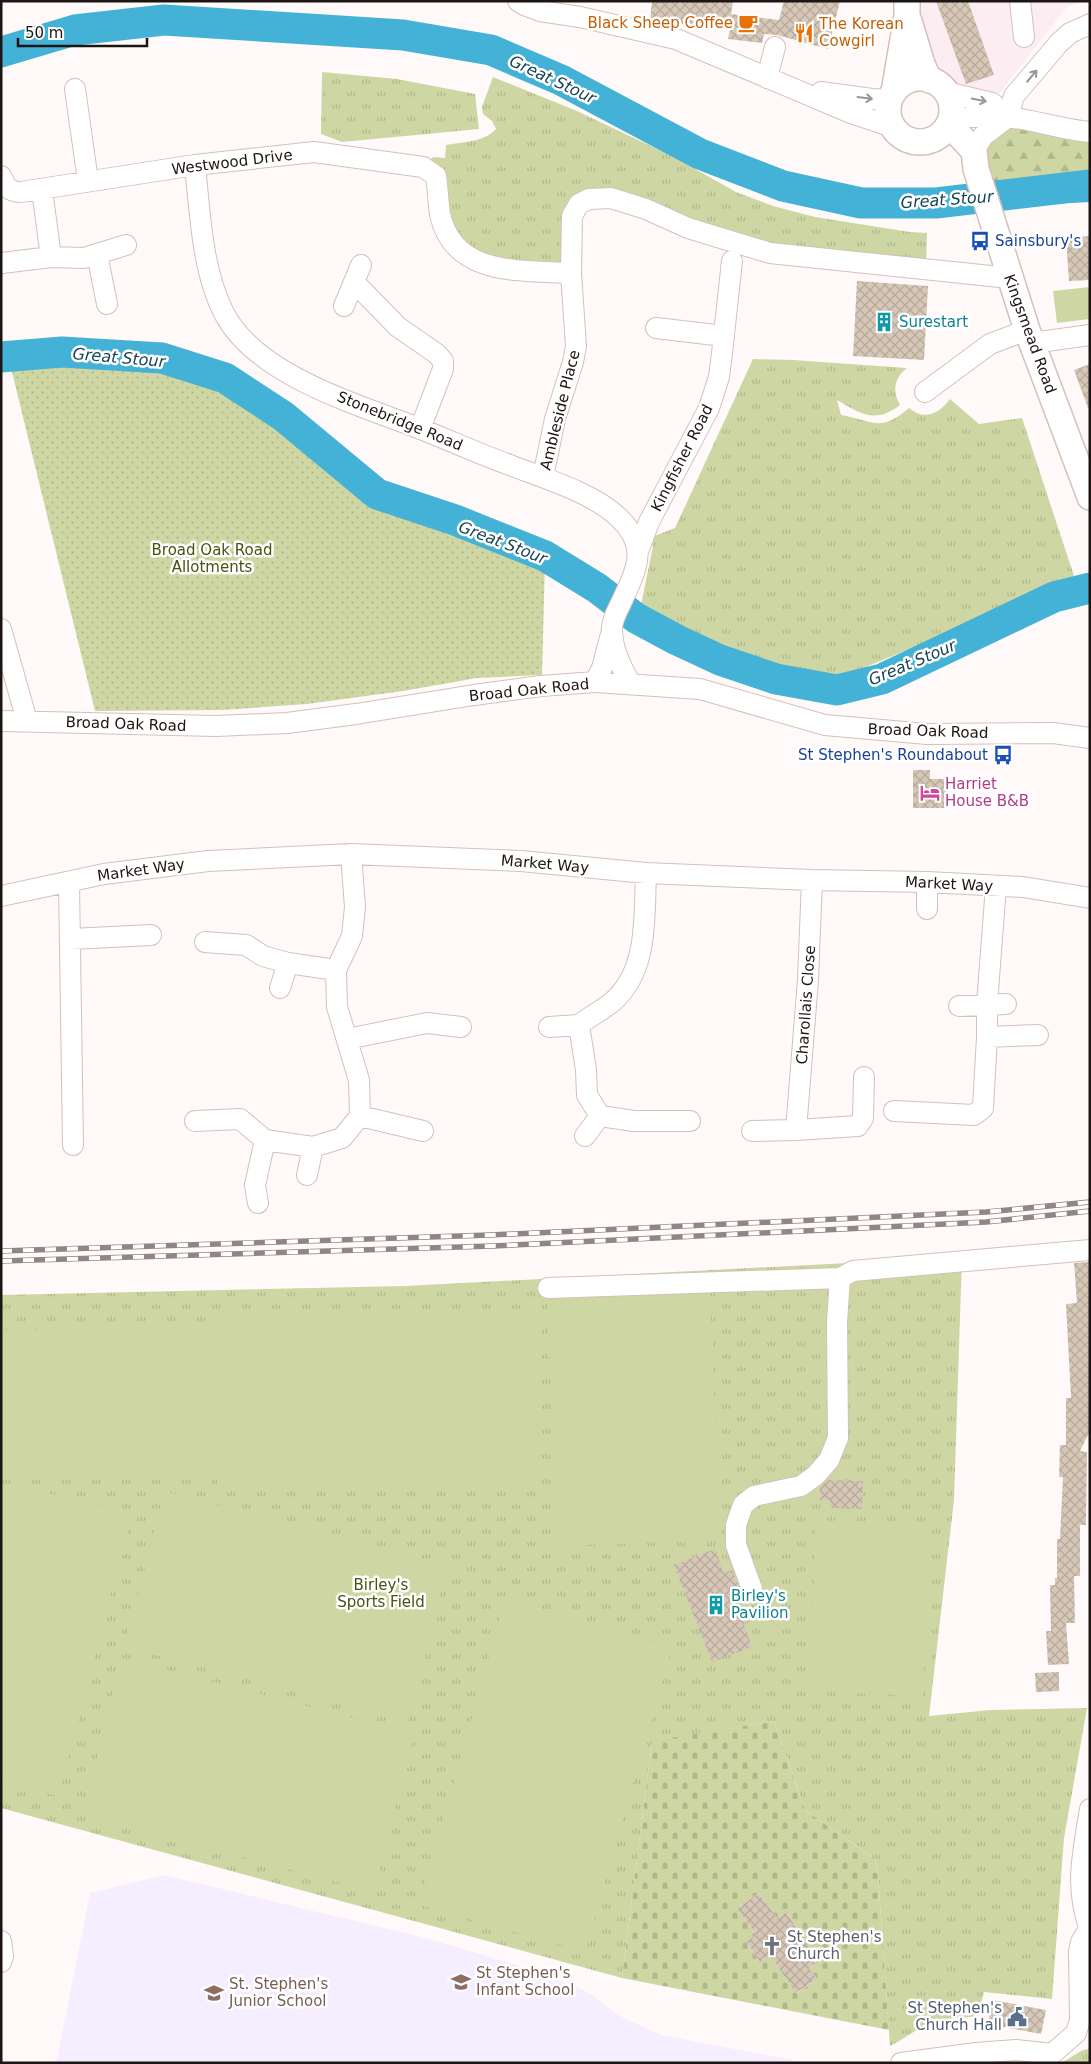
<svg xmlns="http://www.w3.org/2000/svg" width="1091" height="2064" viewBox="0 0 1091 2064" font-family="'DejaVu Sans',sans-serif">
<defs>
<pattern id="grass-tufts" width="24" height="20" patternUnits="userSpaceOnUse" patternTransform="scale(1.25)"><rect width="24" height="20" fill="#ced7a3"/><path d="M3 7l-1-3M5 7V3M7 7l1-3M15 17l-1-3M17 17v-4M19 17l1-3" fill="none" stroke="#b0b88b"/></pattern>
<pattern id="forest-firs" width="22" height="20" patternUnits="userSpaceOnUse" patternTransform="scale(1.25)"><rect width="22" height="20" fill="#ced7a3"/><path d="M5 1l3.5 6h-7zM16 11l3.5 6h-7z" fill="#b0b88b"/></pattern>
<pattern id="cemetery-stones" width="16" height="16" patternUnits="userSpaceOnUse" patternTransform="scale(1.25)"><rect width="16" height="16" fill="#ced7a3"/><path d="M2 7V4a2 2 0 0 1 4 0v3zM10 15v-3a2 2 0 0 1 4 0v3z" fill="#b0b88b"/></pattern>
<pattern id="garden-dots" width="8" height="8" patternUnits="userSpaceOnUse" patternTransform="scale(1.25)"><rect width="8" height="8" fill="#ced7a3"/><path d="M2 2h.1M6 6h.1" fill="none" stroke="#b0b88b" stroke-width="1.8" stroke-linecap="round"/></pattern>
<pattern id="water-rules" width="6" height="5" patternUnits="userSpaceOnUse" patternTransform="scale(1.25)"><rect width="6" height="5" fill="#44b2d6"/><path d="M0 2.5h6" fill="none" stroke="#3890ac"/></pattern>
<pattern id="building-cross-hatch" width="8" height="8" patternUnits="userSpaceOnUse" patternTransform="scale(1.25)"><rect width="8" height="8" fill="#d6c7b7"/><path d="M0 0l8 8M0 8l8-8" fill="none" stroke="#b7aa9c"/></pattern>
</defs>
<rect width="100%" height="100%" fill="#fffaf9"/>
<path fill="#fcedf3" d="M907 1H1083L1067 7 992 103 970 99 929 80H911Z"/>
<path fill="#f5eeff" d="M164 1875 422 1937 540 1972 590 1993 618 2015 661 2035 793 2060 792 2063H56L90 1893Z"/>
<path fill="url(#grass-tufts)" d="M322 72 397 79 475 94 479 129 342 142 321 134Z
M493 77 577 111 670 155 736 192 773 206 815 217 910 232 927 233 926 269 770 253 646 209 579 204 571 273 459 249 424 167 433 157 445 158 446 145C462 142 485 142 496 129L492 121 483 114 482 107Z
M753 359 793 360 907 368C894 378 892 391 900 405 876 424 860 414 837 400L841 415C875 421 879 433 909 408 924 421 939 414 950 399L979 424 1022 418 1074 576 1020 603 849 674 813 679 751 663 640 610 653 546 649 538 675 528Z
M962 1257 954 1500 929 1716 990 1710 1087 1708 1064 1838 1052 1999 984 1992 978 2016C962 2018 944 2018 928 2024 917 2029 902 2040 890 2046L878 1875 875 1859 805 1810 774 1721 652 1742 622 1978 1 1808V1295L405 1286Z
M1090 2046V2063H1061L1083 2050 1089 2049Z"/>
<path fill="url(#forest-firs)" d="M1012 118 1090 131V172L982 188 983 136Z"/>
<path fill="url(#cemetery-stones)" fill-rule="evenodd" d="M774 1721 805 1810 875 1859 878 1875 889 2030 622 1978 652 1741ZM759 1893 777 1918 786 1912 800 1932 809 1968 817 1979 797 1993 770 1955 759 1961 746 1942 756 1935 737 1908Z"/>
<path fill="url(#garden-dots)" d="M66 358H103L160 364 223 383 281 420 376 497 403 509 454 525 545 561 542 675 477 678 403 691 307 704 223 710 95 711 10 364Z"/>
<path fill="#ced7a3" d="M1090 287V319L1057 323 1053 291Z
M710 1286 719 1540 556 1546 547 1294Z
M538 1310 537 1486 219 1487 218 1480H1V1330L219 1328 220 1311Z
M4 1483 132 1513 59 1796 1 1783V1493Z
M164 1491 448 1566 408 1721 125 1647Z
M816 1520 931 1525 923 1696 809 1691Z
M505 1600 672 1648 585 1952 419 1905Z
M122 1658 414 1734 374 1892 83 1815Z"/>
<path fill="url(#water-rules)" d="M1090 172V202L987 207 982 188Z"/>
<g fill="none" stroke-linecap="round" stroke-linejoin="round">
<path stroke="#44b2d6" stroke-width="31" d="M1 52 75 30 164 20 403 35 491 50 561 80 700 154 783 186 861 203H936L1090 185
M1 357 62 352 162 358 225 378 283 416 377 494 455 520 545 556 597 588 636 618 677 640 720 660 776 679 837 690 882 679 1054 597 1090 588"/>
</g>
<path fill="url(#building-cross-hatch)" d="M652 1H733L731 14 779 20 784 1H840L828 49 777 35 764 34 762 43 728 39 730 29 650 21Z
M936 1H968L994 75 966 84Z
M1090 236V280L1069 281 1066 238Z
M857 281 928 286 924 360 853 356Z
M1090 364V407L1088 408 1074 370Z
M913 770H930V779H947V808H913Z
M1090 1262V1431L1080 1451 1087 1452 1086 1525H1080V1576H1074L1075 1623H1066L1069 1664 1048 1665 1046 1631H1051L1050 1585H1055V1578H1057V1539H1060L1063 1477H1059L1060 1445H1066V1398H1071L1066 1304 1077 1303 1074 1263Z
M827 1480 863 1481 862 1509 830 1508V1500H820V1487Z
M715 1549 724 1573 732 1570 739 1587 736 1588 749 1622 744 1624 752 1647 712 1662 674 1565Z
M1059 1672V1691L1036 1692 1035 1673Z
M759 1893 777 1918 786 1912 819 1961 809 1968 817 1979 796 1993 770 1955 760 1962 746 1942 756 1935 737 1908Z
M992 2000 1046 2010 1041 2034 988 2024Z"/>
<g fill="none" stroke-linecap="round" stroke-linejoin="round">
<defs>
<path id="minor" d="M518 1 524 5 540 11 580 17 676 39 851 113 893 127
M1020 1 1024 37
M767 78 775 47
M75 89 88 181
M821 92 872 99 890 100
M946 92 992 103 1008 117
M951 119C974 116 997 115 1021 119 1044 123 1066 130 1090 132
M974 151 983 136 1008 117 1014 96 1059 43 1070 33 1090 24
M195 165C200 213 202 272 225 315 258 376 357 404 418 428 449 440 479 454 510 465 543 478 594 493 619 518 650 547 636 570 621 603 617 611 612 620 612 629 612 649 621 667 631 684
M423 167 436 176C438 189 438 202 440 214 453 277 522 270 571 273
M1 176C6 187 9 192 21 192L195 165 314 152 423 167
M42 190 51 257
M97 254 107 304
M2 263 51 257 84 258 126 245
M354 282 398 327 437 354 443 361V369L420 429
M344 306 361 265
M656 328 724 336
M1032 343 1090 335
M925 392 990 344 1027 330
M543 477 555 419 573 362 576 346 571 273 572 216 579 204 589 199 611 198 646 209 688 228 770 253 1010 278
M639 549 649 522 709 408 719 377 722 353 732 261
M1 629 27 721
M595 682 602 668 611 634
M1 721 216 726 287 723 356 714 474 695 541 686 595 682 700 689 825 725 927 734 1053 733 1090 738
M646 873C644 917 649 972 611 1003 601 1011 589 1017 579 1025L586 1070 587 1095 600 1116 634 1121H690
M812 880 808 980 796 1130 858 1126 863 1118 864 1077
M69 882 73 1145
M1 896 104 874 208 861 351 854 521 861 646 873 812 880 927 882 1023 887 1090 898
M927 909V882
M71 939 151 935
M205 942 246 945 263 956 288 963 336 970
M280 988 288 963
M959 1006 1006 1004
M549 1027 579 1025
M987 1037 1038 1035
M347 1039 427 1023 461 1027
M894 1111 974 1115 983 1108 987 1037V1004L996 886
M360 1116 423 1131
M195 1121 240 1119 265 1140 313 1147 342 1138 360 1116 359 1080 337 1007 336 970 352 936 355 907 351 854
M752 1131 796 1130
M585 1136 600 1116
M307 1175 313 1147
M258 1203 255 1185 265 1140
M548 1288 840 1278
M752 1589 736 1545V1525L743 1505 754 1496 801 1486 816 1475 829 1460 838 1438 837 1322 840 1278 853 1271 1090 1250
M1090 1809C1083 1854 1074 1885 1090 1930
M1 1941 3 1956 1 1962
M901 2063 976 2053 1016 2050 1052 2054 1076 2033 1080 2020 1079 1952 1081 1942 1089 1929"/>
<path id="major" d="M909 21 922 64 929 80
M888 110a32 32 0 1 1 64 0a32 32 0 1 1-64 0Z
M894 92 907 16V1
M949 124 974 151 976 169 1027 330 1090 497"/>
</defs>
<use href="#minor" stroke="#d6c0b8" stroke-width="22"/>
<use href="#major" stroke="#d6c0b8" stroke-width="28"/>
<use href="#minor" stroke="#fff" stroke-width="20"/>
<use href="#major" stroke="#fff" stroke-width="25"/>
<defs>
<path id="rail" d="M1 1251 490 1235 986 1212 1090 1202
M1 1261 493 1246 986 1222 1090 1211"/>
</defs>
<use href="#rail" stroke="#8e8786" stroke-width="5.5"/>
<use href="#rail" stroke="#fff" stroke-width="4" stroke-dasharray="11" stroke-linecap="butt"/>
</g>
<defs><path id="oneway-shaft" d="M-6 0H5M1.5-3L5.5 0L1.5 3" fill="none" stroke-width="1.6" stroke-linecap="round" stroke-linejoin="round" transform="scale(1.25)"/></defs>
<g stroke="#999695">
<use href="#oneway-shaft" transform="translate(1032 76) rotate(-50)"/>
<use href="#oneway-shaft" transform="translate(865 98) rotate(7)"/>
<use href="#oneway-shaft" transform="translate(979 100) rotate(12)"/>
</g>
<defs>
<symbol id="cafe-bare" viewBox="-9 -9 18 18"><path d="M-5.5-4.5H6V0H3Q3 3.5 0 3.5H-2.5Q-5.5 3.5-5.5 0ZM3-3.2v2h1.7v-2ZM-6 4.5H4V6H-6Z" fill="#e8710a" stroke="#fff" stroke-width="2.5" paint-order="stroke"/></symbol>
<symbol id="restaurant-bare" viewBox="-9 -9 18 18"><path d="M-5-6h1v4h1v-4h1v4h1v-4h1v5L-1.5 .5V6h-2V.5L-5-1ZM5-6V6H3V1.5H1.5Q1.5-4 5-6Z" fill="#e8710a" stroke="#fff" stroke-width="2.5" paint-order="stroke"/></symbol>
<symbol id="bus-bare" viewBox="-9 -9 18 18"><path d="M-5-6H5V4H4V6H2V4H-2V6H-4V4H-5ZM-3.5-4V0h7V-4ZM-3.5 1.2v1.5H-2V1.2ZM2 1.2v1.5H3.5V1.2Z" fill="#1a4fb4" stroke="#fff" stroke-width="2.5" paint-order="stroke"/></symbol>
<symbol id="building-bare" viewBox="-9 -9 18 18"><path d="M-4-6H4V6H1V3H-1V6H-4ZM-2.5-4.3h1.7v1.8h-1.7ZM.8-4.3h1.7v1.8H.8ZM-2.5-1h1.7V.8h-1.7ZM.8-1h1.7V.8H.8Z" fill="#0f9aa8" stroke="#fff" stroke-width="2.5" paint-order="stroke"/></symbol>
<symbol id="hotel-bare" viewBox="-9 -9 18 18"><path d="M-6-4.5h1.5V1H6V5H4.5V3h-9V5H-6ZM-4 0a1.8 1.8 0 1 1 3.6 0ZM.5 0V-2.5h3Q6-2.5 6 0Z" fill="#d1479c" stroke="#fff" stroke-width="2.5" paint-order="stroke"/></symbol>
<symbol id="church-bare" viewBox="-9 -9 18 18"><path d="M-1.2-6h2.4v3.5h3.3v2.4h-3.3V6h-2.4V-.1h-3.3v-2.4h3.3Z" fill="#6b7280" stroke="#fff" stroke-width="2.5" paint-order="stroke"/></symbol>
<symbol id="school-bare" viewBox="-9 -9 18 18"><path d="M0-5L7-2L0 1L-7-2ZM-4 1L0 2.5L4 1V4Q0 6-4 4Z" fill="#8d6e63" stroke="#fff" stroke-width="2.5" paint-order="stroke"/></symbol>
<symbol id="civic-bare" viewBox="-9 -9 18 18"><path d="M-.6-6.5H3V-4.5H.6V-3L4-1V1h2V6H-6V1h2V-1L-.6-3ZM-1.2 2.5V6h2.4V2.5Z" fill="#5c6f8a" stroke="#fff" stroke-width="2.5" paint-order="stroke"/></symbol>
</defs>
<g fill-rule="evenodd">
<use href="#cafe-bare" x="734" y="9" width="28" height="28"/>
<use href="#restaurant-bare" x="790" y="19" width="28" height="28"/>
<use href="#bus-bare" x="966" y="227" width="28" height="28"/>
<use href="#building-bare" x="870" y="308" width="28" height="28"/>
<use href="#bus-bare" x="989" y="741" width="28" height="28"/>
<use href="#hotel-bare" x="916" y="779" width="28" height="28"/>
<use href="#building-bare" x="702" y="1591" width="28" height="28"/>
<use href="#church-bare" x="758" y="1932" width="28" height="28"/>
<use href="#school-bare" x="447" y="1968" width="28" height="28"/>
<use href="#school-bare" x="200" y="1979" width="28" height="28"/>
<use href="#civic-bare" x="1003" y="2003" width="28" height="28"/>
</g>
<g text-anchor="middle" stroke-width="5" stroke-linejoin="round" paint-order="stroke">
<g font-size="15" fill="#c56008" stroke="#fff" text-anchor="end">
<text x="733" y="28">Black Sheep Coffee</text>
<text x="819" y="29" text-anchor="start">The Korean<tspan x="819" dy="17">Cowgirl</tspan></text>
</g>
<g font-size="15" fill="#1d1513" stroke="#fff">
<text transform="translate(232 162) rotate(-7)" y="5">Westwood Drive</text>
<text transform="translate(1030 334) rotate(70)" y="5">Kingsmead Road</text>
<text transform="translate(560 410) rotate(-76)" y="5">Ambleside Place</text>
<text transform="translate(400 421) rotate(22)" y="5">Stonebridge Road</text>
<text transform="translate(682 458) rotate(-63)" y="5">Kingfisher Road</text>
<text transform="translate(529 690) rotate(-6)" y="5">Broad Oak Road</text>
<text transform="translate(126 724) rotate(2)" y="5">Broad Oak Road</text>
<text transform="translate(928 731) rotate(2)" y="5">Broad Oak Road</text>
<text transform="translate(545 864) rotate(5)" y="5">Market Way</text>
<text transform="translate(141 870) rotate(-8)" y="5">Market Way</text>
<text transform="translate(949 884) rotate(3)" y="5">Market Way</text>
<text transform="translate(806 1005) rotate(-86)" y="5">Charollais Close</text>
</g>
<g font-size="15" fill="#164399" stroke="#fff" text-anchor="start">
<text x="995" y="246">Sainsbury's</text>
<text x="988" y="760" text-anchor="end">St Stephen's Roundabout</text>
</g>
<g font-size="15" fill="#0d838f" stroke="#fff" text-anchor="start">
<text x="899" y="327">Surestart</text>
<text x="731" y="1601">Birley's<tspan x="731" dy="17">Pavilion</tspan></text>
</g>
<g font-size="15" fill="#4a5112" stroke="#fff">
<text x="212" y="555">Broad Oak Road<tspan x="212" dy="17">Allotments</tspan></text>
<text x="381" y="1590">Birley's<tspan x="381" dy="17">Sports Field</tspan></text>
</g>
<g font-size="15" fill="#b23c85" stroke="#fff" text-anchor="start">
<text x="945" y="789">Harriet<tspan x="945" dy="17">House B&amp;B</tspan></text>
</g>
<g font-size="15" fill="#5b616d" stroke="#fff" text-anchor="start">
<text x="787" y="1942">St Stephen's<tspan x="787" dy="17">Church</tspan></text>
</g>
<g font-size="15" fill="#785e54" stroke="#fff" text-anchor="start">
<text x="476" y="1978">St Stephen's<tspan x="476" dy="17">Infant School</tspan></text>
<text x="229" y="1989">St. Stephen's<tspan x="229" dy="17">Junior School</tspan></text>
</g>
<g font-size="15" fill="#4e5e75" stroke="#fff" text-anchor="end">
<text x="1002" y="2013">St Stephen's<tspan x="1002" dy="17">Church Hall</tspan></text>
</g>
<g font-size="16" font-style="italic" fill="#154454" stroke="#fff">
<text transform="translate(553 79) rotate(25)" y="6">Great Stour</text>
<text transform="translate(947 199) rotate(-4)" y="6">Great Stour</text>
<text transform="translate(119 357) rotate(5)" y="6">Great Stour</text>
<text transform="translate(503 542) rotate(21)" y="6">Great Stour</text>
<text transform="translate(912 662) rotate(-23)" y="6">Great Stour</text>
</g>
</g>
<rect width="1091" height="2064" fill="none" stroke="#1d1513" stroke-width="5"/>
<path d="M18 38v8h129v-8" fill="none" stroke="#1d1513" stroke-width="2.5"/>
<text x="25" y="38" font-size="15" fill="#1d1513" stroke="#ffffff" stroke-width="4" paint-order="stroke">50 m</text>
</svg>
